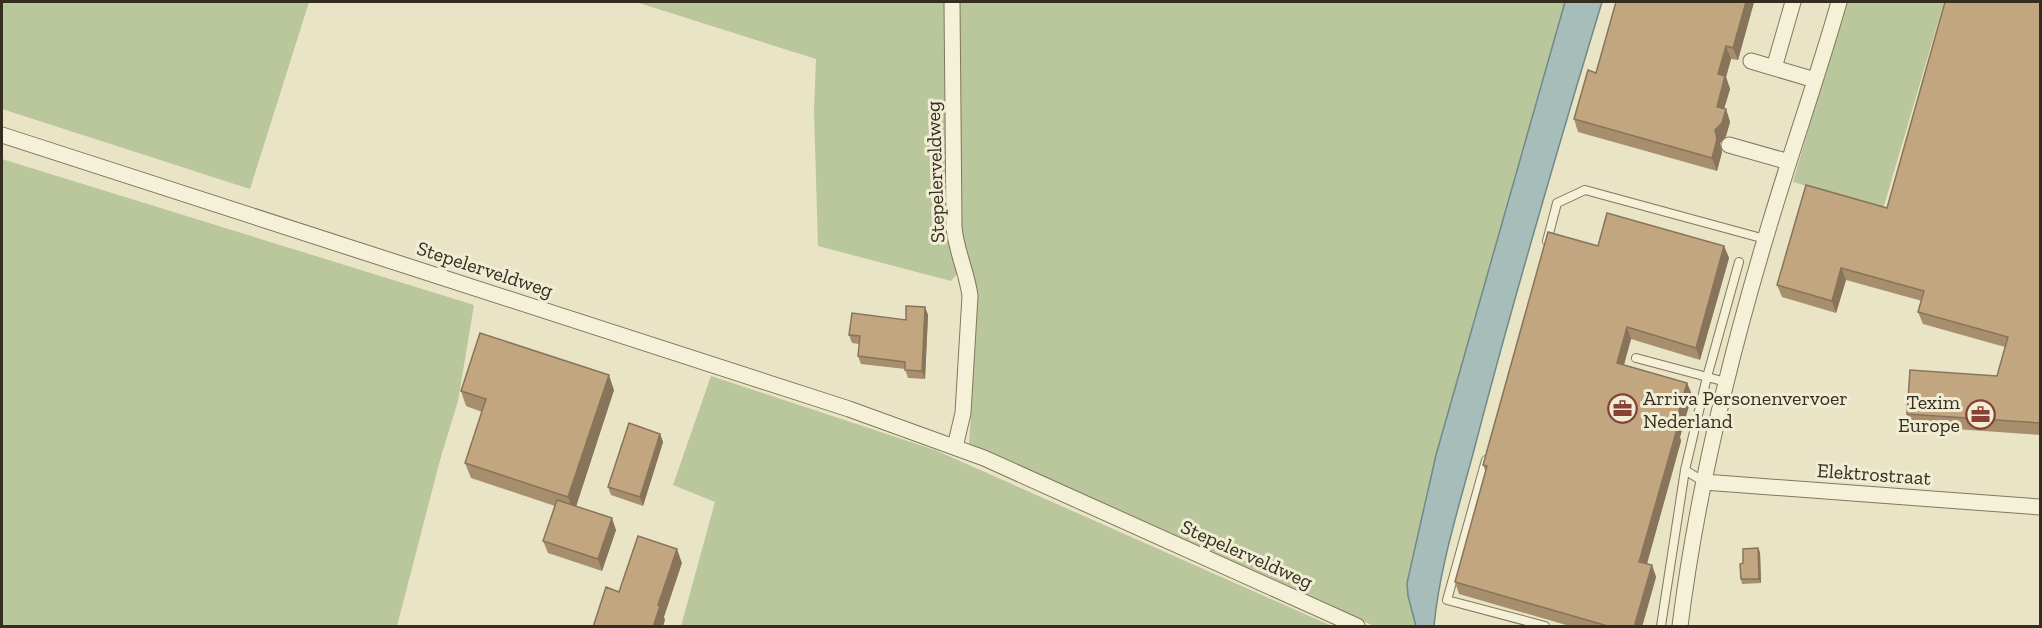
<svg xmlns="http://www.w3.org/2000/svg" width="2042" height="628" viewBox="0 0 2042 628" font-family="'Zilla Slab',serif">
<rect width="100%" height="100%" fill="#e9e4c6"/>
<path fill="#bac69b" d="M2 2H309L250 189 2 109Z
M636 2H944L946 221 947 238 957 274 951 281 818 246 814 111 816 59Z
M958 2H1565L1436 455 1407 583 1408 596 1416 626H1374L969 446 977 311 975 282 963 241 960 219Z
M1845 2H1944L1883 209 1793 182Z
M2 159 474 305 458 401 440 460 397 626H2Z
M711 376 935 450 1332 626H681L715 502 673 485Z"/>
<path fill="#a7bdba" stroke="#6f8a87" stroke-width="1.5" d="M1565 2H1602C1559 144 1517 287 1479 431 1463 494 1440 562 1434 626H1416L1408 596 1407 583 1436 455Z"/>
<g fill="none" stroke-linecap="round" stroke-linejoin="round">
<defs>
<path id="service" d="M1547 241 1557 203 1585 190 1765 239
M1636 358 1726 382
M1486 460 1447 600 1545 626
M1685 470 1704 482
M1661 626 1685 470 1707 377 1739 262"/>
<path id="minor" d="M952 2 954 227C956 251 967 272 970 296L963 413 955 447
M1751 61 1815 80
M1774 68 1793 2
M2 135 849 409 984 458 1357 626
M1729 145 1789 162
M1704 482 2040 507
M1680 626C1697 490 1730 355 1770 223 1792 149 1818 76 1839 2"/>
</defs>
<use href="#service" stroke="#82775e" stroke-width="10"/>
<use href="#minor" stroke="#82775e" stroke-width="17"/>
<use href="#service" stroke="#f5f0d8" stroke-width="8"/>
<use href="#minor" stroke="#f5f0d8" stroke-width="15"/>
</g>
<path fill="#a78f6e" d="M1754 2 1738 60 1731 59 1726 77 1730 89 1724 109H1726L1730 122 1726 136 1720 143 1722 152 1717 171 1578 132 1574 119 1596 73Z
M2040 2V435L1912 426 1907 414 1997 376 2005 347 1923 324 1918 312 1922 301 1846 280 1836 313 1782 297 1777 285 1887 208Z
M1598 246H1724L1729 258 1700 360 1631 339 1624 365 1687 383 1692 395 1680 437 1681 441 1647 564 1652 565 1656 577 1642 627H1573L1459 594 1455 582 1486 473 1483 465Z
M925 307 928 315 925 379 908 378 905 369 861 364 858 356 859 344 852 343 849 335 906 320Z
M614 390 576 506 616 530 602 571 548 553 543 541 555 506 471 478 465 463 482 412 466 406 461 391Z
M660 434 663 442 643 506 611 495 608 487Z
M1760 552 1761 583 1742 584 1741 579 1743 563Z"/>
<path fill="#88745a" d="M1746 2H1754L1738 60 1733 48Z
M1726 46 1731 59 1726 77 1730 89 1721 119 1717 107 1718 74Z
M1726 109 1730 122 1726 136 1720 143 1722 152 1717 171 1712 158 1715 130Z
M1724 246 1729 258 1700 360 1696 348Z
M1841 268 1846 280 1836 313 1832 301Z
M925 307 928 315 925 379 922 371Z
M1627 327 1631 339 1621 375 1617 363Z
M609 375 614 390 574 513 568 497Z
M1687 383 1692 395 1680 437 1681 441 1644 574 1639 562 1674 429Z
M660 434 663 442 643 506 640 497Z
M612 518 616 530 602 571 598 559Z
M1758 548 1760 552 1761 583 1759 579Z
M677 549 682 563 664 617 665 620 663 627H653L658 605Z
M1652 565 1656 577 1642 627H1634Z"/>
<path fill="#c2a680" stroke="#88745a" stroke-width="1.5" d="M1616 2H1746L1733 48 1726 46 1718 74 1725 76 1717 107 1726 109 1722 123 1715 130 1717 139 1712 158 1574 119 1588 70 1596 73Z
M1945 2H2040V423L1907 414 1910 370 1997 376 2008 337 1918 312 1924 291 1841 268 1832 301 1777 285 1806 185 1887 208Z
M1607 213 1724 246 1696 348 1627 327 1617 363 1687 383 1674 429H1677L1639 562 1652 565 1634 627H1611L1455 582 1487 466 1483 465 1548 232 1598 246Z
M906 306 925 307 922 371 905 370V362L858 356 860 336 849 335 852 313 906 320Z
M480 333 609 375 568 497 465 463 486 399 461 391Z
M629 423 660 434 640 497 608 487Z
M557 500 612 518 598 559 543 541Z
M638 536 677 549 658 605 660 606 653 627H593L606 587 619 592Z
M1758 548 1759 579H1741L1740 564 1743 563V549Z"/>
<defs>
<symbol id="office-ring" viewBox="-11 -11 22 22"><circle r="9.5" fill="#f1edd5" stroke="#8a4135" stroke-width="1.5"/><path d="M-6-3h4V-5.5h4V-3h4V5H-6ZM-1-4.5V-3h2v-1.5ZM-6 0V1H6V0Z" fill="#8a4135"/></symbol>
</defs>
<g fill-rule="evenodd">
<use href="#office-ring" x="1606" y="392" width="33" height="33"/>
<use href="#office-ring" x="1964" y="398" width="33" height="33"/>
</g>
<g text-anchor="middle" stroke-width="6" stroke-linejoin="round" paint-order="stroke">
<g font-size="20" fill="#342d20" stroke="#f1edd5">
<text transform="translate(935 172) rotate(-92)" y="7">Stepelerveldweg</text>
<text transform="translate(485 269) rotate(18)" y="7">Stepelerveldweg</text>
<text transform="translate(1874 474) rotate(4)" y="7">Elektrostraat</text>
<text transform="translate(1247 554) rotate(24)" y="7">Stepelerveldweg</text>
</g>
<g font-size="20" fill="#342d20" stroke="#f1edd5" text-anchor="start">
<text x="1643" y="405">Arriva Personenvervoer<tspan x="1643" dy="23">Nederland</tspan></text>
<text x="1960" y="409" text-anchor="end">Texim<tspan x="1960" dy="23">Europe</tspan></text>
</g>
</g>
<rect width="2042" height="628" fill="none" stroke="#342d20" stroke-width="6"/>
</svg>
